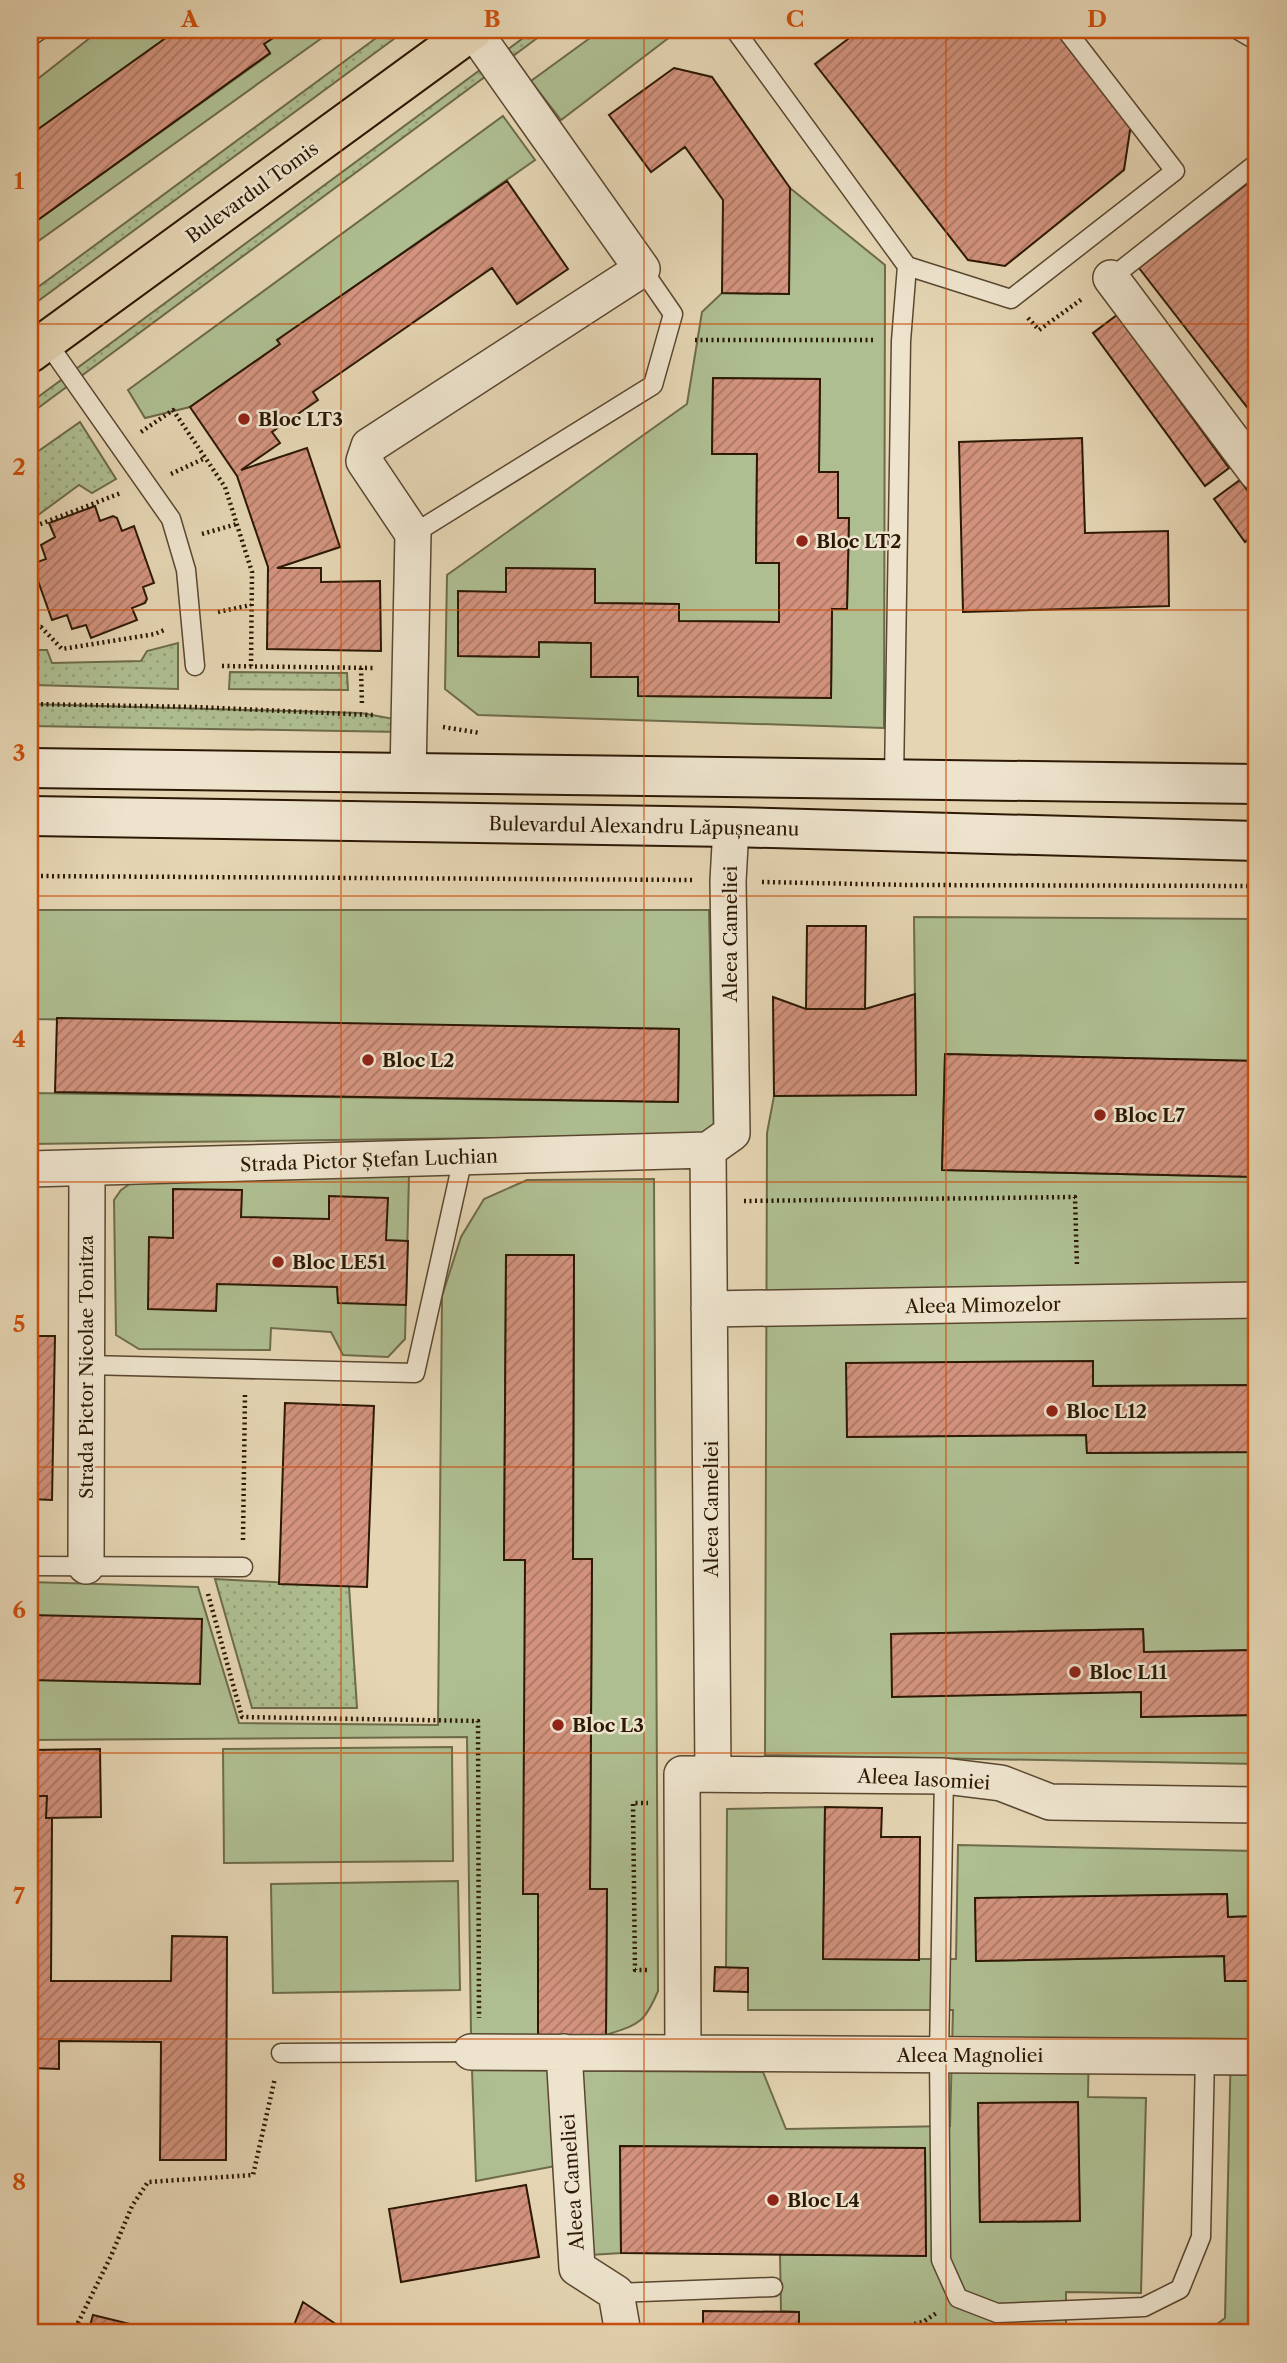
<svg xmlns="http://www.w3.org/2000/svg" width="1287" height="2363" viewBox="0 0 1287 2363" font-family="'Libre Caslon Text',serif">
<defs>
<pattern id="grass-dots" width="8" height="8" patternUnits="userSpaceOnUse" patternTransform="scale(1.75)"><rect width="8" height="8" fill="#aebe91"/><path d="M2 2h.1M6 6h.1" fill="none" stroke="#96a37b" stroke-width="1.8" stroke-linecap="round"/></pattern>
<pattern id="building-hatch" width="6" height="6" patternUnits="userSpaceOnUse" patternTransform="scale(1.75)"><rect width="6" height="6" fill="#d3937e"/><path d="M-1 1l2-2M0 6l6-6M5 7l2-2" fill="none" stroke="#ab7765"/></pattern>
</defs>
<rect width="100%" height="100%" fill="#e5d5b3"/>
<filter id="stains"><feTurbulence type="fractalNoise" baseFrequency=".00286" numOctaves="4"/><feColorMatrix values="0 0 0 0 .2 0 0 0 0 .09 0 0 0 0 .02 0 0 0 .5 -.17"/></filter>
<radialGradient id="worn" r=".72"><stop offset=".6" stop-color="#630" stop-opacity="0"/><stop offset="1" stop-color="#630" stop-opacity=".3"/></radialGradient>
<path fill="url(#grass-dots)" stroke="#6d6b4a" stroke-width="2" d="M387 30H406L30 307V293Z
M534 30H548L30 414V403Z
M80 422 116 479 92 493 79 485 30 521V457Z
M178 643V689L33 685 35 650H47L52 663 141 661 147 651Z
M230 672 347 673 348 690 229 689Z
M30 704 361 713 405 721 402 732 30 726Z
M215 1579 349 1586 357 1708H252Z"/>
<path fill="#aebe91" stroke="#6d6b4a" stroke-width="2" fill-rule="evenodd" d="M100 30H177L30 135V85Z
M285 30H333L30 247V218L31 217 35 222 270 54 264 44Z
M601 30H679L561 120 531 81Z
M503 116 535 160 278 340 280 344 190 407 145 418 128 390Z
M790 188 885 265 884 728 478 715 445 689 447 575 687 404 702 312 722 293 789 294ZM713 378 820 379 819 472H838V518L849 519 847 608 832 609 831 698 638 696V677H591V643L539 642V657L458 656V592H506L507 568 594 569 595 603 679 604V621L779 622V563H756L757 454H712Z
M30 910H709L714 1135 30 1144V1093L678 1102 679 1029 30 1019Z
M914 917 1257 919V1061L945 1054 942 1170 1257 1177V1385L1093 1386 847 1437 1086 1435 1087 1453 1257 1452V1650L1144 1652 1143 1629 891 1634 1141 1692 1142 1717 1257 1715V1764L765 1755 767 1133 774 1096 916 1094Z
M409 1175 405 1339 388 1357 343 1355 331 1332 271 1328 270 1350 139 1349 116 1335 114 1200 121 1190 137 1179Z
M654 1179 658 1991C644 2024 639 2024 606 2035L607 1890 590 1889 592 1560 573 1559 574 1255H506L504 1560H525L538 1894V2035L471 2036 467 1737 30 1740V1582L198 1587 239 1723 438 1725 442 1296 461 1237 484 1199 527 1180Z
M452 1747 453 1861 224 1863 223 1749Z
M825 1807 823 1959H956L958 1845 1257 1851V1916L1228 1917 1227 1894 975 1899 977 1961 1224 1956 1225 1981H1257V2333H1205L1225 2318 1231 2043 1089 2039 1088 2097 1146 2098 1141 2293 1066 2292V2333H799V2312L781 2311 780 2254 926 2256 925 2148 620 2146 621 2253 590 2255 587 2160 476 2181 472 2070 763 2072 786 2129 950 2126 953 2010H748V1968H726L727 1809ZM1077 2102 1080 2221 980 2222 978 2104Z
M458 1881 460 1990 273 1993 271 1884Z"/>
<path fill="url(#building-hatch)" stroke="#2c1804" stroke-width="2" d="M177 30H285L264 44 270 53 35 222 30 215V135Z
M860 30H1057L1131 124 1124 170 1005 266 968 260 815 64Z
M674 68 712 77 790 188 789 294 722 293 723 200 685 147 651 172 609 115Z
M1257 176V420L1139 268Z
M507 181 568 269 517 304 492 268 313 392 318 400 272 432 280 443 241 470 307 448 340 547 277 568H321V582L380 581 381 651 267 649 268 567 237 476 190 407 280 344 277 340Z
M1117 315 1229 468 1205 486 1093 333Z
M713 378 820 379 819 472H838V518H849L847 609H832L831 698 638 696V677H591V643L539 642V657L458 656V591L506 592V568L595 569V603L679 604V621L779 622V563H756L757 454H712Z
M1082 438 1085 533 1168 531 1169 606 963 612 959 442Z
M1240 480 1257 504V533L1245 542 1214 499Z
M95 506 100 521 113 516 117 518 122 531 134 526 154 583 143 587 147 599 145 603 132 608 137 620 91 638 86 625 72 629 67 615 52 620 32 564 46 559 41 545 55 537 49 523Z
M807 926H866L865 1009H806Z
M915 994 916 1095 774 1096 773 997 806 1009H865Z
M57 1018 679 1029 678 1102 55 1092Z
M945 1054 1257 1061V1177L942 1170Z
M173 1189 242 1190 241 1217 329 1219V1196L388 1198 386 1240 408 1241 406 1305 338 1303 337 1287 217 1284 216 1311 148 1309 149 1237 173 1238Z
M506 1255H574L573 1559H592L590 1889H607L606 2035H538V1894H523L525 1560H504Z
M30 1336H55L52 1500 30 1499Z
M1093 1361V1386L1257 1385V1452L1087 1453 1086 1435 847 1437 846 1363Z
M285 1403 374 1406 367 1587 279 1584Z
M30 1615 202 1619 200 1684 30 1680Z
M1143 1629 1144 1652 1257 1650V1715L1141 1717V1692L892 1697 891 1634Z
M100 1749 101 1817 46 1818 47 1796H30V1750Z
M30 1796H47L46 1818H52L51 1981H171L172 1936 227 1937 226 2160H160L161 2042 59 2041V2069L30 2068Z
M825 1807 882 1808 881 1837H920L919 1960 823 1959Z
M1227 1894 1228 1917 1257 1916V1981H1225L1224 1956 976 1961 975 1898Z
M715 1967 748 1968V1992L714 1991Z
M1078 2102 1080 2221 980 2222 978 2103Z
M620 2146 925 2148 926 2256 621 2253Z
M526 2185 539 2257 401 2282 389 2209Z
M303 2302 349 2333H291Z
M703 2311 799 2312V2333H703Z
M93 2315 138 2326 136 2333H88Z"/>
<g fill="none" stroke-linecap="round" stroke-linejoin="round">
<defs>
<path id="lane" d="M735 30 907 266 1011 299 1175 171 1066 30
M1238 30 1257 41
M30 37 40 30
M1111 278 1257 163
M46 341 171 519 186 570 195 666
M413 534 653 385 673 314 642 269
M894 780 901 341 907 266
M87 1365 415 1373 463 1158
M30 1566 243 1567
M944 1776 939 2055 941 2260 958 2298 997 2313 1144 2307 1180 2289 1201 2237 1205 2056
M281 2053 471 2052
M616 2293 773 2287"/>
<path id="street" d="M1111 278 1257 473
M408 774 413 534 364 461 369 446 642 269 473 30
M30 1169 708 1150
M709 1309 1257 1300
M86 1566 87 1168
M713 1773 708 1150 732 1133 728 881 731 827
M471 2052 683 2053 682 1774 944 1776 1001 1783 1050 1802 1257 1805
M564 2052 577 2268 616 2293 623 2333
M683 2053 1257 2057"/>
<path id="secondary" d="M30 768 1257 784
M30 816 731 827 1257 841"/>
<path id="primary" d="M30 353 473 30"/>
</defs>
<use href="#lane" stroke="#5a4730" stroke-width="21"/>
<use href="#street" stroke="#5a4730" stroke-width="38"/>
<use href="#secondary" stroke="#2c1804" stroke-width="42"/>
<use href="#primary" stroke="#2c1804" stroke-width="42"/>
<path stroke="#2c1804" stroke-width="4.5" stroke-dasharray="2 3.5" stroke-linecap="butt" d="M1028 318 1039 330 1082 299
M695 340H875
M141 432 173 410 225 487 252 572 251 666
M171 474 205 458
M30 528 121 493
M202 534 237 524
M218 612 251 605
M30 629 41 627 62 649 155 634 164 630
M222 666 375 668
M361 668 362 706
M30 704 196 707 373 715
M443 727 480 733
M30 876 694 880
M762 882 911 885 1257 886
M744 1201 1075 1197 1077 1267
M243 1540 245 1394
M208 1594 242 1717 478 1721 479 2018
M647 1970H635L633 1803H648
M73 2333 111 2256 132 2206 148 2182 253 2175 275 2078
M877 2333 923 2322 938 2312"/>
<use href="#lane" stroke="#eee4ce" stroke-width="18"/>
<use href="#street" stroke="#eee4ce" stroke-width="35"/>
<use href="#secondary" stroke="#eee4ce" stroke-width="38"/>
<use href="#primary" stroke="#e5d5b3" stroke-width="38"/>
</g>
<path fill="none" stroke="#cc4f0b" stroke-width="2" stroke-opacity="0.55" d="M341 30V2333M644 30V2333M946 30V2333M30 324H1257M30 610H1257M30 896H1257M30 1182H1257M30 1467H1257M30 1753H1257M30 2039H1257"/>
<g fill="#8f2418" stroke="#eee4ce" stroke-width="2.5">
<circle cx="244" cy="419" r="7"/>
<circle cx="802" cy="541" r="7"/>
<circle cx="368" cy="1060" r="7"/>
<circle cx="1100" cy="1115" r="7"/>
<circle cx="278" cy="1262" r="7"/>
<circle cx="1052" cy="1411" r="7"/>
<circle cx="1075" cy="1672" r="7"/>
<circle cx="558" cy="1725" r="7"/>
<circle cx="773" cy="2200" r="7"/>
</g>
<g text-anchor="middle" stroke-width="5" stroke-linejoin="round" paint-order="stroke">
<g font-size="19" fill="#2c1804" stroke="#eee4ce">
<text transform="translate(252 192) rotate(-36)" y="7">Bulevardul Tomis</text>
<text transform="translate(644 826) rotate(1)" y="7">Bulevardul Alexandru Lăpușneanu</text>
<text transform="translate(730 934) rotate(-90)" y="7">Aleea Cameliei</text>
<text transform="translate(369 1160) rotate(-2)" y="7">Strada Pictor Ștefan Luchian</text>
<text transform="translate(983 1305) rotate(-1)" y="7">Aleea Mimozelor</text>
<text transform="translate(86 1367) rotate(-90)" y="7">Strada Pictor Nicolae Tonitza</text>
<text transform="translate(711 1509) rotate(-90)" y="7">Aleea Cameliei</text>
<text transform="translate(924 1779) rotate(3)" y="7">Aleea Iasomiei</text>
<text x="970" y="2062">Aleea Magnoliei</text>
<text transform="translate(572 2182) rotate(-94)" y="7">Aleea Cameliei</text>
</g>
<g font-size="19" font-weight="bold" fill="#2c1804" stroke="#eee4ce" text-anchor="start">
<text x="258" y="426">Bloc LT3</text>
<text x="816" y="548">Bloc LT2</text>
<text x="382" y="1067">Bloc L2</text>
<text x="1114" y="1122">Bloc L7</text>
<text x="292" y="1269">Bloc LE51</text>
<text x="1066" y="1418">Bloc L12</text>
<text x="1089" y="1679">Bloc L11</text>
<text x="572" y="1732">Bloc L3</text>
<text x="787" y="2207">Bloc L4</text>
</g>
</g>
<rect width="1287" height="2363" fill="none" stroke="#e5d5b3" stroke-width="77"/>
<rect x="38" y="38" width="1210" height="2286" fill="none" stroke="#cc4f0b" stroke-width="2.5"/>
<g font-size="23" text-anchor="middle" font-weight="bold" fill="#cc4f0b">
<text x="190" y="27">A</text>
<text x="492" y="27">B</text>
<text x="795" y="27">C</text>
<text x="1097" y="27">D</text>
<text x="19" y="189">1</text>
<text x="19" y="475">2</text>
<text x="19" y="761">3</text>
<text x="19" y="1047">4</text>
<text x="19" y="1332">5</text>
<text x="19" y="1618">6</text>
<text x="19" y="1904">7</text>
<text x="19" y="2190">8</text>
</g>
<rect width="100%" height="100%" filter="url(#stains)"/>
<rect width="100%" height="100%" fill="url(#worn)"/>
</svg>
